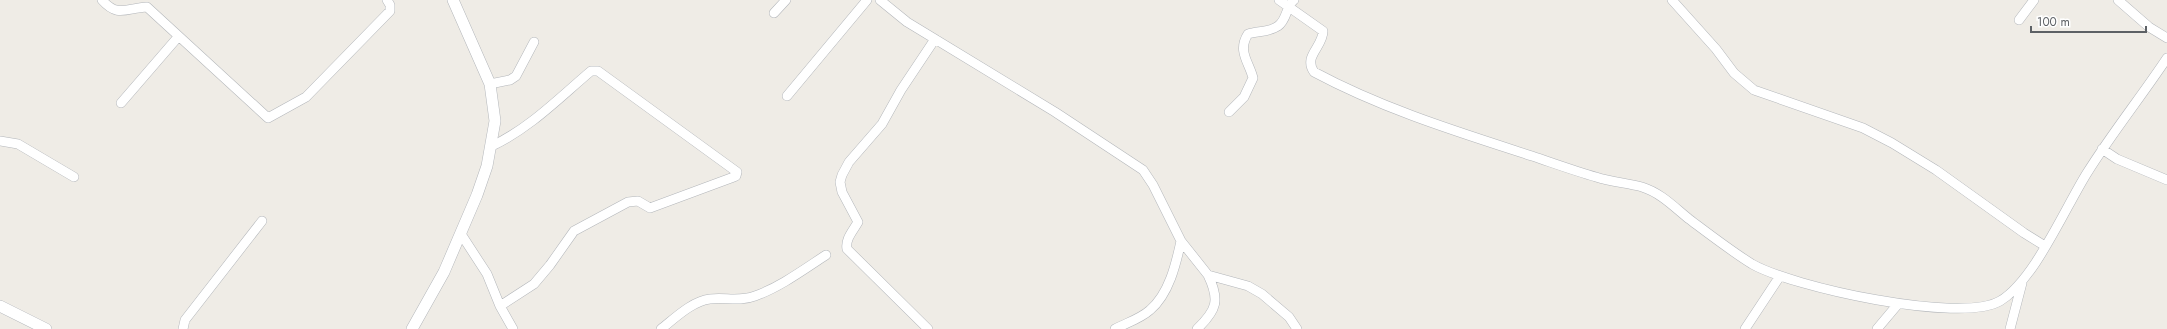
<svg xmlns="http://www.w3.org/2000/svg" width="2167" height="329" viewBox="0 0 2167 329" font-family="Jost,sans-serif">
<rect width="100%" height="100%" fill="#efece6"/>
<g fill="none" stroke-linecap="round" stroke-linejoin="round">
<defs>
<path id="minor" d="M102 0C118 18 126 8 147 7L268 118 306 97 390 11V5L387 0
M880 0 907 22 1055 112 1143 170 1153 185 1181 241 1208 275 1248 286 1262 294 1289 317 1297 329
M1279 0 1323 31C1323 47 1303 56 1314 72 1383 109 1458 132 1532 156 1553 163 1575 171 1596 177 1611 182 1627 183 1642 187 1661 193 1674 207 1689 219 1709 234 1731 251 1752 264 1792 287 1961 324 2000 301 2034 281 2065 208 2087 173 2112 133 2141 97 2167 58
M1672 0 1716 49 1734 73 1754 90 1863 128 1892 143 1936 170 2024 233 2045 246
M2118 0 2149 27 2167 38
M774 13 786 0
M2019 20 2034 0
M490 84 510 80 516 76 534 42
M787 96 867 0
M121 103 178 37
M1229 112 1244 97 1253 78C1249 62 1237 51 1248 34 1258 31 1270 32 1278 26 1287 20 1286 6 1294 0
M0 141 18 144 74 177
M492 146C530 128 559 98 591 71H598L737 172 736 176 731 178 650 208 638 201 628 202 574 231 550 265 534 284 500 306
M2102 149 2117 159 2167 180
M461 234 487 274 500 306 513 329
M183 329 185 320 262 221
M661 329C674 319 692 301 710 299 725 297 739 302 755 296 780 287 803 270 826 255
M928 329 847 249C845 239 853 231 858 222L842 192 840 182 842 175 849 162 882 124 901 90 935 39
M1115 329C1126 323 1140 319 1150 310 1169 294 1176 264 1181 241
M1197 329C1217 310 1220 300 1208 275
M1745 329 1780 276
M1877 329 1898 304
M2010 329 2022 283"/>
<path id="tertiary" d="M0 306 46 329
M412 329 444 272 477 195 487 166 495 121 490 84 453 0"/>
</defs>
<use href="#minor" stroke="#b3b6ba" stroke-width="10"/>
<use href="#tertiary" stroke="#b3b6ba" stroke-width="12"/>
<use href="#minor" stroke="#fff" stroke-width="9"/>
<use href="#tertiary" stroke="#fff" stroke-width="11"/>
</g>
<path d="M2031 26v6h115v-6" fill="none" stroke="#5d6165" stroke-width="2"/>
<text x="2037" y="26" font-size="12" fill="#5d6165" stroke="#ffffff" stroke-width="3" paint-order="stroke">100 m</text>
</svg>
